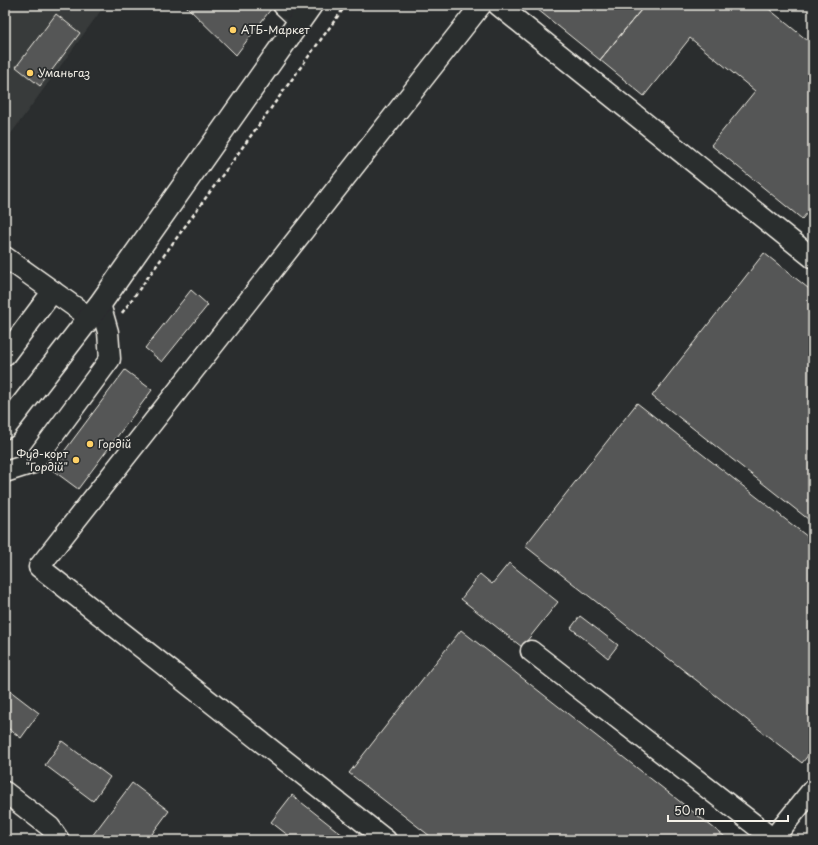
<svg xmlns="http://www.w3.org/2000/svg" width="818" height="845" viewBox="0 0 818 845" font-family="'Playpen Sans',sans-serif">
<rect width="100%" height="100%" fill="#2a2d2e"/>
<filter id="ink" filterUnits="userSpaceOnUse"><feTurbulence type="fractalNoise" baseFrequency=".025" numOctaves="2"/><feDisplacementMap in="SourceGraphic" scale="8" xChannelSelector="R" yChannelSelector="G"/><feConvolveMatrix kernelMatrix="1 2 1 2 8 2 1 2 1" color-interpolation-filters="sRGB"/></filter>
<g filter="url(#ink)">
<path fill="#373a3a" d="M5 5H105L5 142Z"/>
<path fill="#555756" stroke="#f4f1e8" d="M185 5H274L236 55Z
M532 5H645L600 60Z
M645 5H764L813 45V206L802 219 711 145 755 91 690 38 644 96 600 60Z
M56 14 80 33 40 86 16 67Z
M764 253 813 292V523L652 396Z
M191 290 208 305 162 362 145 348Z
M125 370 152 390 78 489 51 469Z
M637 403 813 541V749L802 763 525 546Z
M509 563 558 602 522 647 461 599 480 574 492 584Z
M580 616 618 645 608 658 571 628Z
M461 630 729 840H435L349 773Z
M5 687 39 713 21 738 5 726Z
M62 741 110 777 93 801 45 765Z
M132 783 169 811 149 838 151 840H89Z
M292 795 349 840H294L271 822Z"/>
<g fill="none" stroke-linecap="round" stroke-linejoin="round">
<defs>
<path id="minor" d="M283 5 300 21
M498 5 813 258
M5 257 89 317
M5 355 53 291
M5 472 33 463 110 359 108 332 100 304
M531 651 773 839
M5 792 50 827 59 840
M386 840 39 567 481 5
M772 840 813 789"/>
<path id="major" d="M5 427 100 304 311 5"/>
</defs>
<use href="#minor" stroke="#f4f1e8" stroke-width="23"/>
<use href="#major" stroke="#f4f1e8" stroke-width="25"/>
<path stroke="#f4f1e8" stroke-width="2.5" stroke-dasharray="4 3" stroke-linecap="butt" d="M122 313 346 5"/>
<use href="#minor" stroke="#2a2d2e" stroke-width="20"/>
<use href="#major" stroke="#2a2d2e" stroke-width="22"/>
</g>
</g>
<g fill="#ffd166" stroke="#2a2d2e" stroke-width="1.5">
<circle cx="233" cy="30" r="4"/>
<circle cx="30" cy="73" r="4"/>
<circle cx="90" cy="444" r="4"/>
<circle cx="76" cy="460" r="4"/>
</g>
<g text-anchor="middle" stroke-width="3.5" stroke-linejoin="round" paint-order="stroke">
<g font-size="11" fill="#f4f1e8" stroke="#2a2d2e" text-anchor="start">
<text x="241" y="34">АТБ-Маркет</text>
<text x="38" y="77">Уманьгаз</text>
<text x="98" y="448">Гордій</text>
<text x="68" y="458" text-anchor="end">Фуд-корт<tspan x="68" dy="13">"Гордій"</tspan></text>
</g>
</g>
<rect width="818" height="845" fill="none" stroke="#2a2d2e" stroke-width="20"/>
<rect x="10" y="10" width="798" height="825" fill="none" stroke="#f4f1e8" stroke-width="1.5" filter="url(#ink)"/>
<path d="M668 815v6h120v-6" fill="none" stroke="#f4f1e8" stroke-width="2"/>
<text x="674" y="815" font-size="12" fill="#f4f1e8" stroke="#2a2d2e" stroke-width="3" paint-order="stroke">50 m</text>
</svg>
